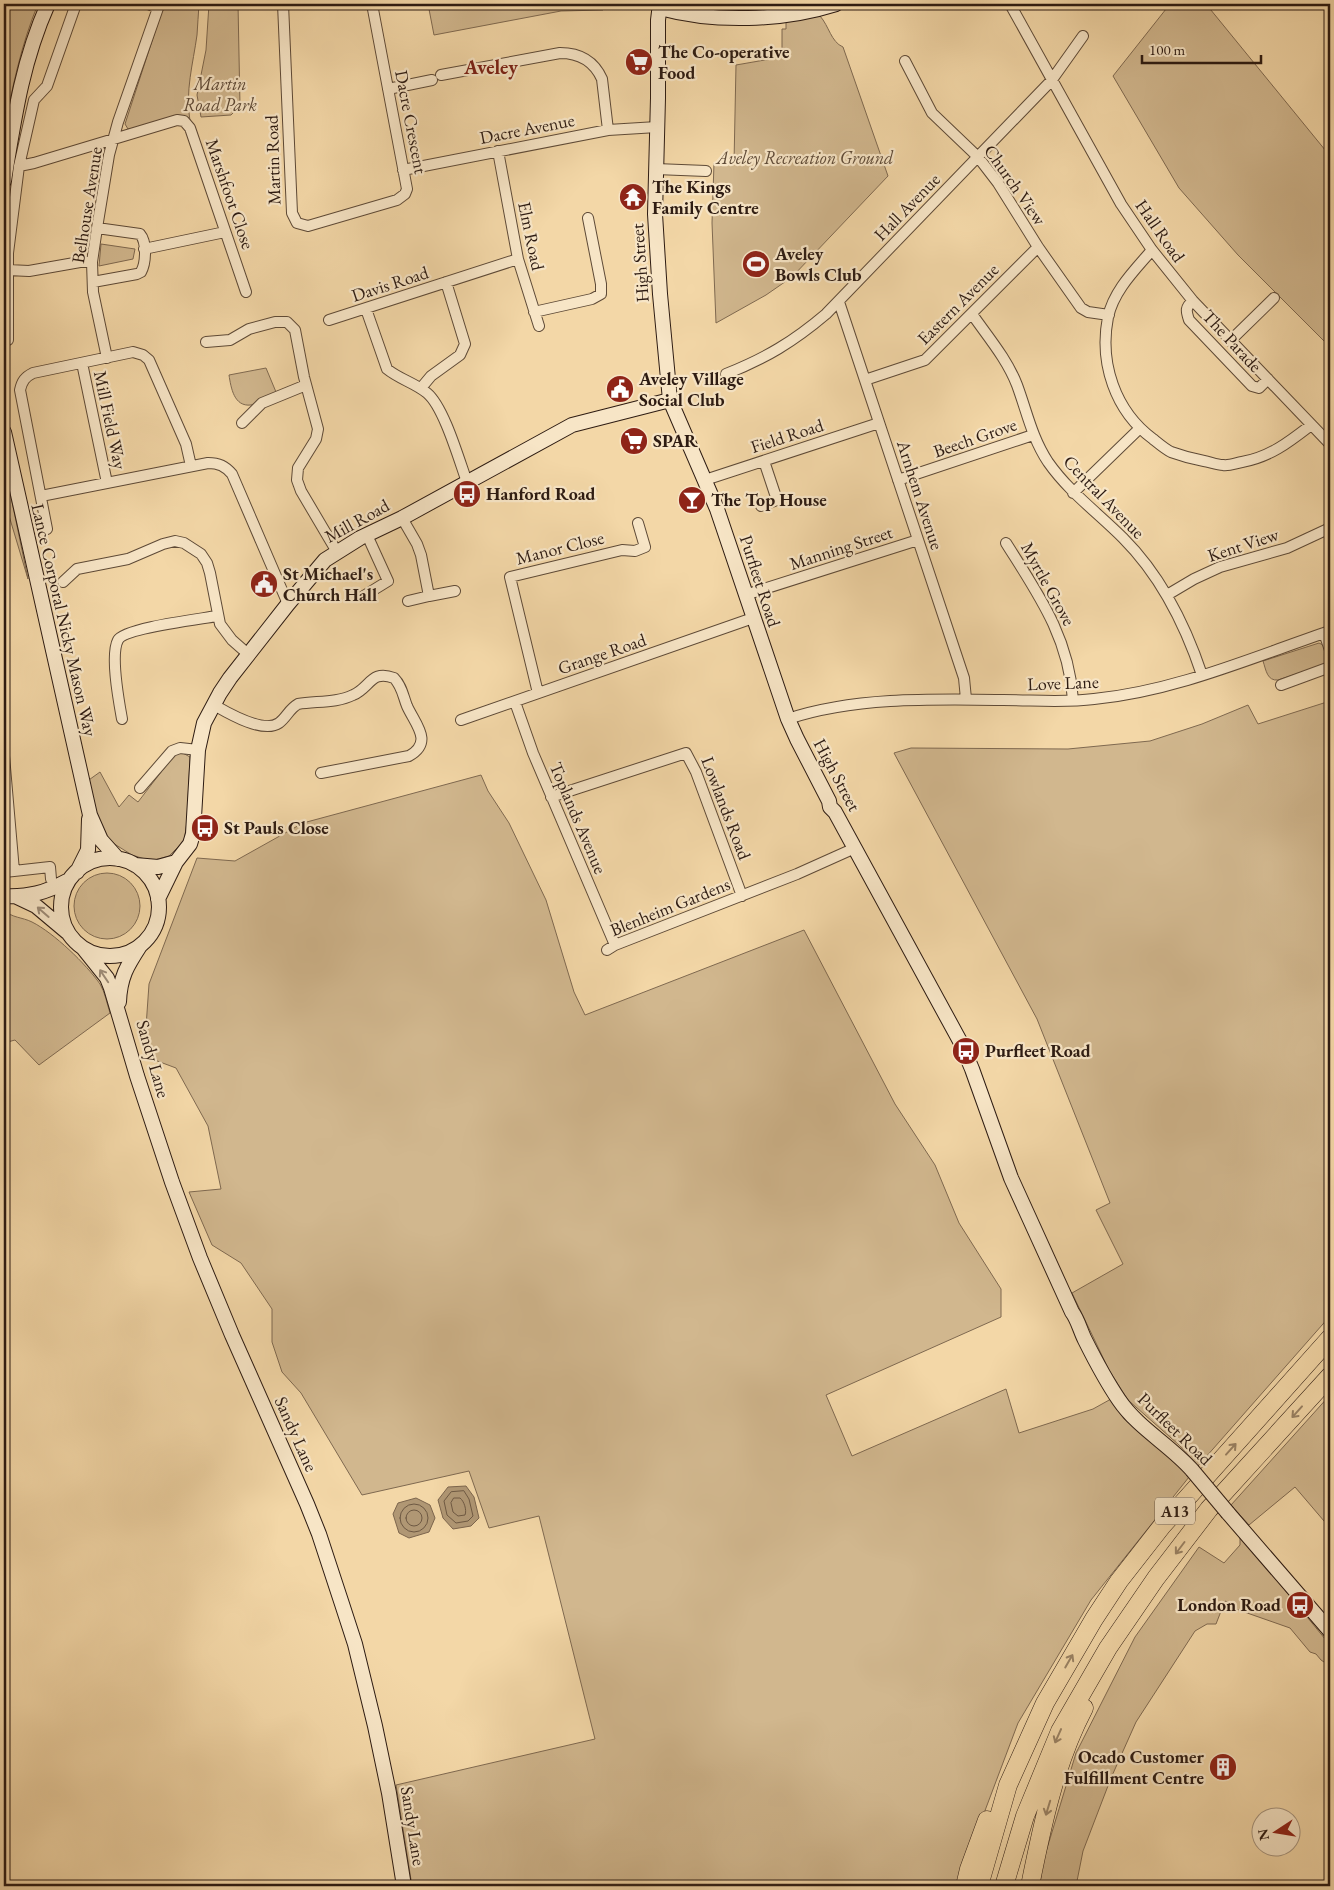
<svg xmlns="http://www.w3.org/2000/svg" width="1334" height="1890" viewBox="0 0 1334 1890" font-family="'EB Garamond',serif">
<rect width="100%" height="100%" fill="#f3d7a7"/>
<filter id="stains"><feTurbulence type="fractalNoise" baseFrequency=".004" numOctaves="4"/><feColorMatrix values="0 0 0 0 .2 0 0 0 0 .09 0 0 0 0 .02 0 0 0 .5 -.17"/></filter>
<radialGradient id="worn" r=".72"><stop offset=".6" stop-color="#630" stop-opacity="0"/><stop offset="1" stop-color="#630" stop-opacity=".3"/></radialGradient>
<path fill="#d1b78e" stroke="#7f6950" d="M4 4H38C21 45 12 88 4 132Z
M164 4H199C198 14 198 25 197 35 193 64 185 91 190 121L128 129 125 124Z
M209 4H238L240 106 231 115 201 117 197 95 206 50Z
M428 4H602L603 10 561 11 434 35Z
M770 4H793L794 7 770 11Z
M1170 4H1206L1330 156V347L1238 255 1179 188 1113 76Z
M820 16C829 26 831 42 843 47L888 176 792 277 766 295 716 323 712 223 714 163H734L736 65 782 57V29H786V21Z
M101 244 135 249 133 259 99 266Z
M266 368 276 392C272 393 253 405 251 405 234 407 231 388 229 375Z
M4 463 28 579 4 499Z
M1319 643 1323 645 1328 659 1326 664 1278 680C1267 681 1266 670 1263 661Z
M1330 701V1316L1198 1466 1179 1445 1128 1400 1109 1370 1072 1293 1123 1264 1096 1210 1110 1203 1037 1019 894 753 911 748 1068 749 1150 741 1202 724 1248 705 1258 724Z
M181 752 190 757 187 822 184 841 169 856 151 861 132 855 108 840 98 819 86 782 100 772 119 807 129 795 138 802 175 754Z
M481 775 488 791 509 823 546 900 574 992 585 1015 804 930 895 1104 935 1165 959 1223 1001 1289V1317L826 1395 852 1456 1006 1389 1019 1433 1093 1409 1111 1399 1124 1419 1172 1457 1189 1477 1091 1600 1018 1723 966 1861 961 1886H412L396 1785 595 1739 539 1516 489 1528 469 1471 362 1495 301 1393 282 1372 272 1342V1309L241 1263 212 1245 189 1192 221 1189 208 1126 176 1068 144 1056 149 984 197 858 235 861 303 823Z
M74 906a33 33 0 1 1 66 0a33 33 0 1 1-66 0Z
M4 910C12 918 22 917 32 922 54 933 86 964 100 984 105 992 107 1004 110 1013L39 1065 15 1040 4 1043Z
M1330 1395V1528L1295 1487 1249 1525 1231 1505Z
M1240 1535 1330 1645V1666L1321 1660 1316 1654 1310 1652 1290 1628 1230 1607 1231 1604 1225 1601 1216 1624H1207L1195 1631 1136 1722 1111 1778 1083 1851 1076 1886H1040L1042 1865 1076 1753 1135 1637 1199 1547 1224 1563 1240 1545Z"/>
<path fill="#b09774" stroke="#7c654d" d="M466 1486 474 1497 479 1518 471 1526 453 1529 443 1518 438 1500 448 1487Z
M416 1498 430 1505 435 1518 429 1532 409 1538 399 1533 393 1514 398 1503Z"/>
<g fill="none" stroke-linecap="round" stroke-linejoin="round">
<path stroke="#6e5943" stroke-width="1" d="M464 1491 469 1499 473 1516 468 1521 456 1523 447 1515 444 1501 451 1492Z
M454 1498H460C464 1501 467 1510 465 1515L458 1516 453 1512 451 1503Z
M400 1518a14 14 0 1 1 28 0a14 14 0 1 1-28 0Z
M406 1518a8 8 0 1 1 16 0a8 8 0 1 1-16 0Z"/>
<defs>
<path id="street" d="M283 4 292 213 297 223 308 226 397 200 405 194 407 189 372 4
M1010 4 1121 204 1152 250 1193 301 1330 444
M905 61 932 113 978 157 998 183 1038 247 1081 308 1088 312 1109 315
M441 75 560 53C580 53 594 61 602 79L608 130
M388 89 432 80
M498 151 518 259 539 326
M19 166 34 100 47 86 76 4
M656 169 706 171
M403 170 608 130 657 127
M144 249 225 232
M1152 250C1135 270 1114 290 1108 317 1099 363 1115 411 1153 439 1158 443 1165 449 1171 452 1182 456 1193 459 1204 461 1210 462 1217 465 1223 465 1229 466 1236 463 1242 462 1270 457 1289 442 1311 425
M8 270 29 271 80 262H92
M93 282 137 274 141 272C146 263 147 242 140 234L97 228
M1193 301C1185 307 1186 311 1189 320L1252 386 1259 388 1268 379
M839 302 964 678 966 699
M366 309 387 369C399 379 415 383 427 393 444 407 459 460 467 482
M534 312 592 299 601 294V284L588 218
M972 314C988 337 1007 359 1017 385 1027 412 1032 438 1048 462 1069 492 1097 512 1123 538 1161 576 1185 624 1202 675
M329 320 518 259
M8 340V253L19 166 34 163 177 120 184 121 190 128 246 292
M1230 341 1274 298
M206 342 230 340 249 329 275 322H287L295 330 304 377 318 429 316 439 298 468 297 480 301 491 337 552
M107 358 93 292 92 262 97 228 109 155 118 122 158 8 148 4
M82 363 107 483
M726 374C766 358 793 342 826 314L1051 81 1083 36
M865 380 925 360 1038 247
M421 388 431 376 460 355 465 344 446 282
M242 423 262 403 306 385
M705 480 879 423
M898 480 1033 435
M1073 493 1139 429
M41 496 208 463C219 463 225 466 232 474L288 604
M761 506 777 500 764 461
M402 518 417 544 421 555 429 596 455 591
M47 529 20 390C22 381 25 377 33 373L133 352 143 355 149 360 186 444 191 466
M1006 543C1038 594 1069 637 1073 700
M63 582 77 569 128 559 163 544 175 541 184 543 201 554 207 563 210 573 220 624 232 640 249 655
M745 595 918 540
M1167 595 1194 579 1220 567 1287 548 1330 528
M362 597 388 581 367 535
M408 601 429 596
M1324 633 1330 650
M1281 685 1330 667
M538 693 510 577 622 550 635 551 645 547 638 523
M515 702 533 753 615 945
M214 705C228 713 263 734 279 723 287 717 289 709 298 704 316 701 337 703 353 695 370 688 371 669 394 678 402 686 403 696 407 706 415 724 434 742 409 756L321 773
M122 719C119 702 110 655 118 640 124 628 201 619 217 616
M788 719C854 697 933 699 1003 700 1033 700 1064 703 1094 699 1176 691 1253 657 1330 631
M461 720 753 618
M4 756 14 871 4 872
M140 788 172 751 180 748 198 750
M551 797 686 753 696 772 742 896
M14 871 50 867 51 879
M607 950 615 945 797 874 855 848"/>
<path id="secondary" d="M660 4 658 20V98L655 214 660 294 670 400 717 509 788 719 797 739 829 801 830 807 835 812 961 1043 972 1069 1011 1178 1072 1312C1078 1320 1080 1330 1085 1340 1095 1360 1106 1381 1119 1400 1138 1428 1170 1445 1192 1470
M660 8C715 23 782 21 836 4
M4 181C14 119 22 62 48 4
M4 432 90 815 101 840 118 859
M61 907a49 49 0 1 1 98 0a49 49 0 1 1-98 0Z
M135 865 158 867 176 862
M77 872 88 850 89 819
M4 896C29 897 45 893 67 881
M17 897 36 906 67 932
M158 899 176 862 190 844 193 834 198 750 204 723 220 693 230 678 288 604 325 560 360 538 402 518 572 425 670 400
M83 948 107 978 111 988 137 1076 172 1182 200 1258 232 1335 307 1504 319 1534 342 1604 355 1644 375 1726 389 1793 404 1886
M119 1002C120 977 127 966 140 946
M1228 1513 1330 1631"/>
<path id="highway" d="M965 1886 969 1869 987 1820
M979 1886 1008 1785 1045 1703 1094 1619 1119 1581 1162 1526 1330 1338
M1004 1886 1025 1816 1060 1731 1108 1648 1156 1578 1209 1509 1330 1376
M1030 1886C1042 1826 1055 1763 1084 1708"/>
</defs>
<use href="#street" stroke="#5e4a37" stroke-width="12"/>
<use href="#secondary" stroke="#2d1b12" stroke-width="16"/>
<use href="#highway" stroke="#2d1b12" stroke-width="19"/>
<use href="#street" stroke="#f7e5c6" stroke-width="10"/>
<use href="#secondary" stroke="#f7e5c6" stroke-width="14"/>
<use href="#highway" stroke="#f3d7a7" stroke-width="18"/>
<defs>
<path id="secondary-bridge" d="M1192 1470 1228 1513"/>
</defs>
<use href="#secondary-bridge" stroke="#2d1b12" stroke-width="16" stroke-linecap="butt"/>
<use href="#secondary-bridge" stroke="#f7e5c6" stroke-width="14"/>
</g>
<defs><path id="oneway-shaft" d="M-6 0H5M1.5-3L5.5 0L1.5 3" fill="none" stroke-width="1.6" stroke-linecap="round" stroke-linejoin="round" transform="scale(1.25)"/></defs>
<g stroke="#9c8a75">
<use href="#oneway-shaft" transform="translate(43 912) rotate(-139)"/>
<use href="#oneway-shaft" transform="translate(104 976) rotate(-124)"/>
</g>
<g stroke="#9a8264">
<use href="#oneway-shaft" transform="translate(1297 1412) rotate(132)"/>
<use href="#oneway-shaft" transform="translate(1231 1449) rotate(-48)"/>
<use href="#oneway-shaft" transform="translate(1180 1548) rotate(127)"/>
<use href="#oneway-shaft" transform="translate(1069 1661) rotate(-60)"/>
<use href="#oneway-shaft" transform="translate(1058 1736) rotate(114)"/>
<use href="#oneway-shaft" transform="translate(1048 1808) rotate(107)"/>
</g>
<defs>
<symbol id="supermarket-disc" viewBox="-11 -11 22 22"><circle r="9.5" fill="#8f2418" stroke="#f7e5c6"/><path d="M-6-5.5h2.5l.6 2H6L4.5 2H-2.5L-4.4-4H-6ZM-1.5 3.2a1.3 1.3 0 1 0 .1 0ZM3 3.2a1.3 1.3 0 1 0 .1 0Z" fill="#fff"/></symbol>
<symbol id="temple-disc" viewBox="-11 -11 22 22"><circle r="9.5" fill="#8f2418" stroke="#f7e5c6"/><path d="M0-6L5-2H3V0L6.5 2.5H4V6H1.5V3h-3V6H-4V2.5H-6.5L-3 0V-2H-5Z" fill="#fff"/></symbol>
<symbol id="stadium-disc" viewBox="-11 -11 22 22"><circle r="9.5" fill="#8f2418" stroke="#f7e5c6"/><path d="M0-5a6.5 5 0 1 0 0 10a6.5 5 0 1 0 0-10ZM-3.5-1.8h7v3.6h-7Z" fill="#fff"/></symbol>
<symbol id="civic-disc" viewBox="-11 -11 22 22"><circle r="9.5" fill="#8f2418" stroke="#f7e5c6"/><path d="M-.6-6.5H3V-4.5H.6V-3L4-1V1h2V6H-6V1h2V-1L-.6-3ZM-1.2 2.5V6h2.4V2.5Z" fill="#fff"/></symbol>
<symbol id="bus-disc" viewBox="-11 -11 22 22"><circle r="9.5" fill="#8f2418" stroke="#f7e5c6"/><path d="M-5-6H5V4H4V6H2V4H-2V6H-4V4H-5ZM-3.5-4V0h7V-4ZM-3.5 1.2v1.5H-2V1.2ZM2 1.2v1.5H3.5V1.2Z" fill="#fff"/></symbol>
<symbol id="bar-disc" viewBox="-11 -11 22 22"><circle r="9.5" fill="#8f2418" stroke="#f7e5c6"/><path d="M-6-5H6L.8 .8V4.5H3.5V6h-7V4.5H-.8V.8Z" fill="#fff"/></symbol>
<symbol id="building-disc" viewBox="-11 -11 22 22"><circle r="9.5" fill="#8f2418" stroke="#f7e5c6"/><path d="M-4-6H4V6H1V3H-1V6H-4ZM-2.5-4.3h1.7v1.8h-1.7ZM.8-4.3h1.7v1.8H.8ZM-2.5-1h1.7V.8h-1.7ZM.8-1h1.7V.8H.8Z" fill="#fff"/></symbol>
</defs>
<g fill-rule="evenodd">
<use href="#supermarket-disc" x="623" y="46" width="32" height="32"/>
<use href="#temple-disc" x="617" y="181" width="32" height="32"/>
<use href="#stadium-disc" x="740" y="248" width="32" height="32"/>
<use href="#civic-disc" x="604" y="373" width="32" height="32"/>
<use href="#supermarket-disc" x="618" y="425" width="32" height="32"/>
<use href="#bus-disc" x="451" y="478" width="32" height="32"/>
<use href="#bar-disc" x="676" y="484" width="32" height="32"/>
<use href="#civic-disc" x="248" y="568" width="32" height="32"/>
<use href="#bus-disc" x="189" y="812" width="32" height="32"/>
<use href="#bus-disc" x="950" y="1035" width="32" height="32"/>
<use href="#bus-disc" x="1284" y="1589" width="32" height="32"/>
<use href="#building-disc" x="1207" y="1751" width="32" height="32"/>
</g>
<g text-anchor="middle" stroke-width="4.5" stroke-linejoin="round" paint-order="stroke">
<rect fill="#f7e5c6" stroke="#6a5848" stroke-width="1" x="1155" y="1497.5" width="40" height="27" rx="4"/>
<g font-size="16" font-weight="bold" fill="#2d1b12">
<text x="1175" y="1517">A13</text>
</g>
<g font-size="18" font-weight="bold" fill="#2d1b12" stroke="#f7e5c6" text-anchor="start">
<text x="658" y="58">The Co-operative<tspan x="658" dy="21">Food</tspan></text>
<text x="652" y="193">The Kings<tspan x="652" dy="21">Family Centre</tspan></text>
<text x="775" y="260">Aveley<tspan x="775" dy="21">Bowls Club</tspan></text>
<text x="639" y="385">Aveley Village<tspan x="639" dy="21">Social Club</tspan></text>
<text x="653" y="447">SPAR</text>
<text x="486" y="500">Hanford Road</text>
<text x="711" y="506">The Top House</text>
<text x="283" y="580">St Michael's<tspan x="283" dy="21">Church Hall</tspan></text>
<text x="224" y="834">St Pauls Close</text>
<text x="985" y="1057">Purfleet Road</text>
<text x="1281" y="1611" text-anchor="end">London Road</text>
<text x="1204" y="1763" text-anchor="end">Ocado Customer<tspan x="1204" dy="21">Fulfillment Centre</tspan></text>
</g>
<g font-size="18" font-style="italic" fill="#5e4a37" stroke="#f7e5c6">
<text x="220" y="90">Martin<tspan x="220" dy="21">Road Park</tspan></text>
<text x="805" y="164">Aveley Recreation Ground</text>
</g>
<g font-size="18" fill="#2d1b12" stroke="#f7e5c6">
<text transform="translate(411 122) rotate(79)" y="6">Dacre Crescent</text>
<text transform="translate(527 129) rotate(-11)" y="6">Dacre Avenue</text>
<text transform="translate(273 160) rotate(-92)" y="6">Martin Road</text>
<text transform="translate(1015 185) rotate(55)" y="6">Church View</text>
<text transform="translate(230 194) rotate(71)" y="6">Marshfoot Close</text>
<text transform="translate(87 205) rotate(-81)" y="6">Belhouse Avenue</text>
<text transform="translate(907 207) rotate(-46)" y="6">Hall Avenue</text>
<text transform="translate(1160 231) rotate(55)" y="6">Hall Road</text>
<text transform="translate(531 236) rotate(78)" y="6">Elm Road</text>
<text transform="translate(640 263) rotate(-94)" y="6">High Street</text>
<text transform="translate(390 284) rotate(-18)" y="6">Davis Road</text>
<text transform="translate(958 304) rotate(-45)" y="6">Eastern Avenue</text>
<text transform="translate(1232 341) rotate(47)" y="6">The Parade</text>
<text transform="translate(110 420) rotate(78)" y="6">Mill Field Way</text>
<text transform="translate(787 436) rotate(-18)" y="6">Field Road</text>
<text transform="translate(975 438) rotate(-19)" y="6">Beech Grove</text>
<text transform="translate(920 495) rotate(72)" y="6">Arnhem Avenue</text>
<text transform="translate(1104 497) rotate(46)" y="6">Central Avenue</text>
<text transform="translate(357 521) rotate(-29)" y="6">Mill Road</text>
<text transform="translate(1243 545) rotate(-18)" y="6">Kent View</text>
<text transform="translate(560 548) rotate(-14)" y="6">Manor Close</text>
<text transform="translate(841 548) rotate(-18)" y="6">Manning Street</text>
<text transform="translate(760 581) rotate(72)" y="6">Purfleet Road</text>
<text transform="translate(1048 584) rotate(61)" y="6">Myrtle Grove</text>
<text transform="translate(64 620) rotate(77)" y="6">Lance Corporal Nicky Mason Way</text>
<text transform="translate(602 654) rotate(-19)" y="6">Grange Road</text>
<text transform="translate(1063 683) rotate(-2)" y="6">Love Lane</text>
<text transform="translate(837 775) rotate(62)" y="6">High Street</text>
<text transform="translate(726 808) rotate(69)" y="6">Lowlands Road</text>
<text transform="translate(578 818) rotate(67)" y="6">Toplands Avenue</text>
<text transform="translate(670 907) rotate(-22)" y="6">Blenheim Gardens</text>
<text transform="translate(153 1059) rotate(74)" y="6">Sandy Lane</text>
<text transform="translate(1175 1429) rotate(44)" y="6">Purfleet Road</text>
<text transform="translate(296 1434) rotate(66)" y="6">Sandy Lane</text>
<text transform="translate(413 1826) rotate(81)" y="6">Sandy Lane</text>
</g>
<g font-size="20" font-weight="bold" fill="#7a1f14" stroke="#f7e5c6">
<text x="491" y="74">Aveley</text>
</g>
</g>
<rect width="1334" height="1890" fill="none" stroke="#f3d7a7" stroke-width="20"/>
<rect x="5" y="5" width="1324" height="1880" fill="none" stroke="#2d1b12" stroke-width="2.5"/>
<rect x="10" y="10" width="1314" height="1870" fill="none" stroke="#2d1b12"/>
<g transform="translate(1276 1832) rotate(258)"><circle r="24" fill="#f7e5c6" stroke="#a6947e"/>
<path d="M0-4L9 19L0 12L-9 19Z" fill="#8f2418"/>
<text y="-8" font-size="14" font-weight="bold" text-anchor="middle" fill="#2d1b12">N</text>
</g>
<path d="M1142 55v8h119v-8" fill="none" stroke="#2d1b12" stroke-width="2.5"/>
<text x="1149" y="55" font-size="15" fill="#2d1b12" stroke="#f7e5c6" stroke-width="4" paint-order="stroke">100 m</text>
<rect width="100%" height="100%" filter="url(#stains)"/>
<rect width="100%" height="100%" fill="url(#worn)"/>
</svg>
